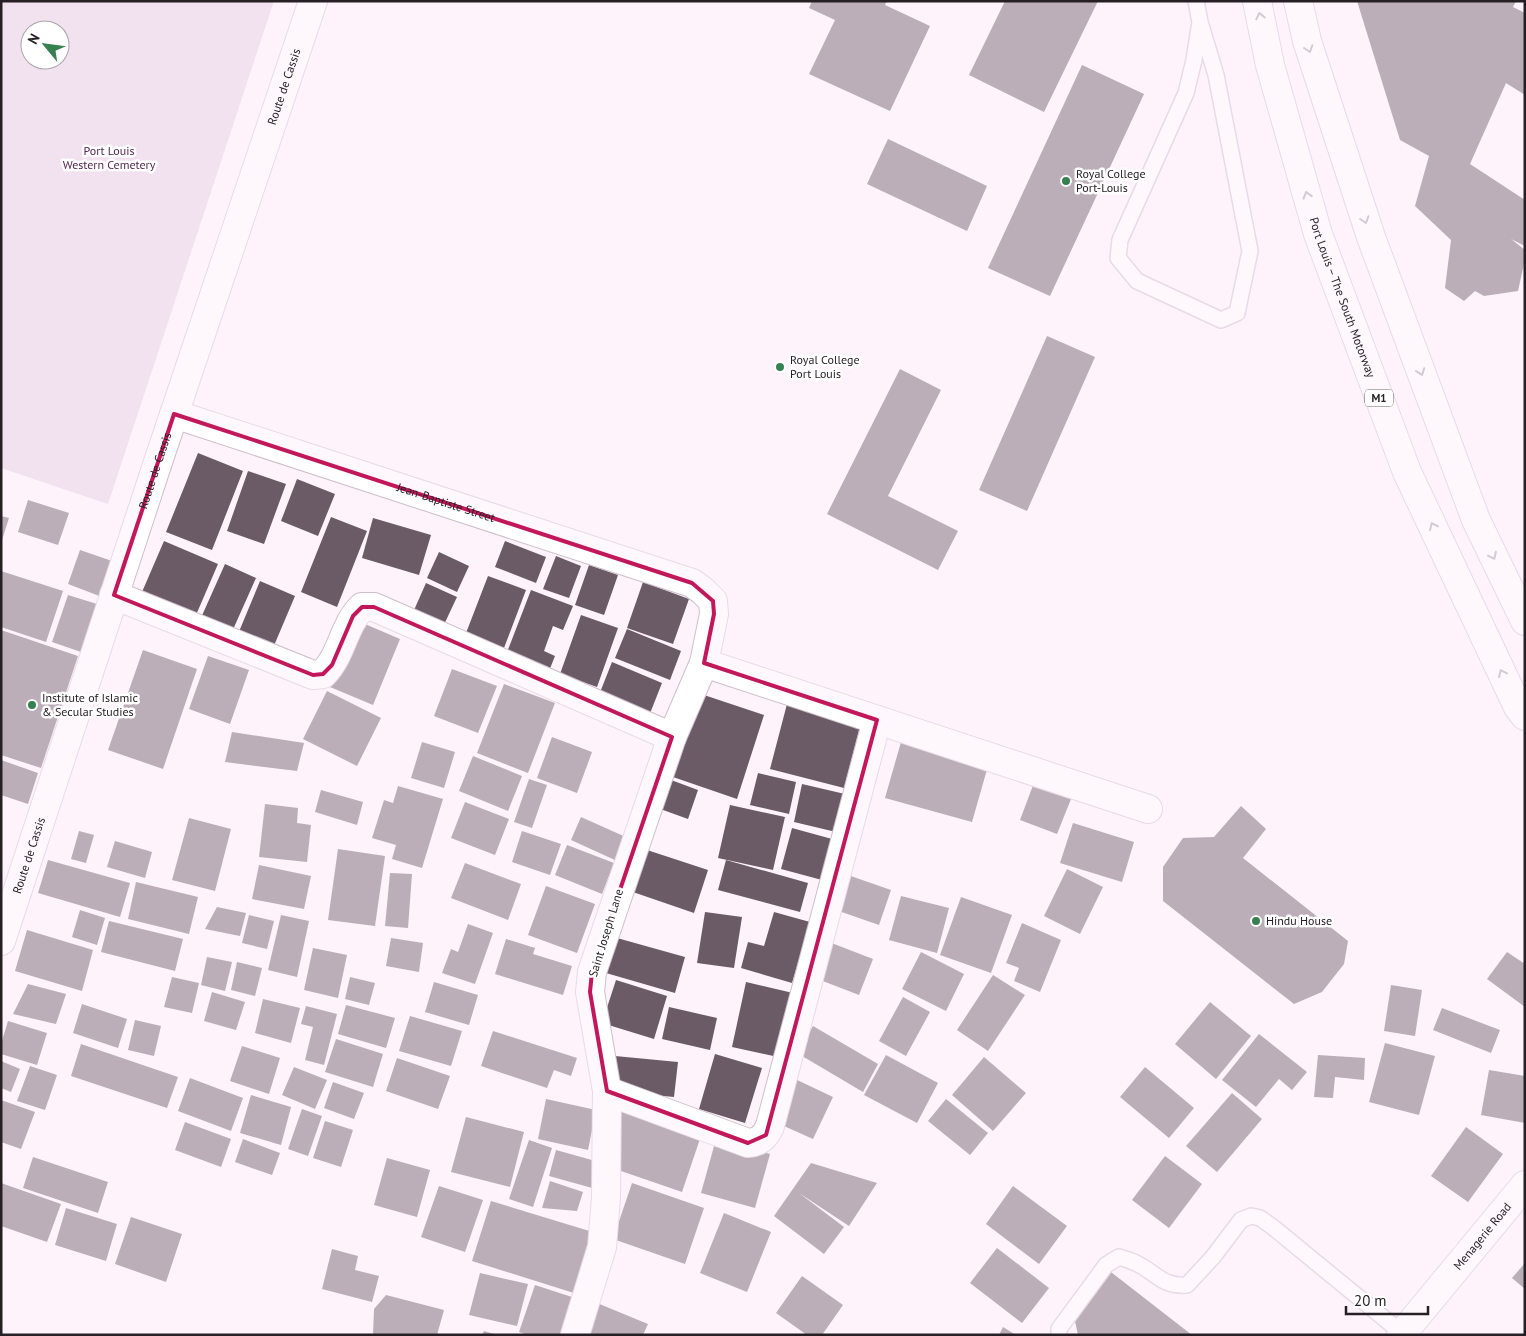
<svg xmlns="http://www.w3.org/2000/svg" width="1526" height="1336" viewBox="0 0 1526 1336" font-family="'PT Sans',sans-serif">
<rect width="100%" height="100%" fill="#fef3fb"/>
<path fill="#e5cde1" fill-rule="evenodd" d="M1 1H274L108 504 1 468ZM30 30H60V60H30Z"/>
<path fill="#6a5b67" d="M812 1H887L885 5 930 26 890 111 809 74 835 20 809 8Z
M1005 1H1098L1044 112 969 75Z
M1357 1H1516L1513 7 1525 13V95L1506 83 1470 164 1525 200V246L1511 239 1525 250V259L1518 291 1484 296 1475 291 1464 301 1445 288 1451 240 1415 206 1429 156 1400 140Z
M1082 65 1144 94 1050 296 988 268Z
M888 139 987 186 967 231 867 184Z
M1047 336 1095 357 1027 511 979 490Z
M900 369 941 390 888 496 958 531 938 570 827 514Z
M198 453 243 471 212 550 166 532Z
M248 471 286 484 264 544 227 531Z
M297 479 335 494 318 536 281 521Z
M28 500 69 513 58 545 18 532Z
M1 516 9 518 2 540H1Z
M331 517 367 531 337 607 301 592Z
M373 518 431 535 419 575 362 558Z
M164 541 218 564 196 615 142 592Z
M505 541 546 557 536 583 495 567Z
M80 550 115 562 102 597 68 584Z
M439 552 469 566 457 592 427 578Z
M556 556 581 566 569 598 543 589Z
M225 564 256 578 231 634 200 620Z
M589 565 618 575 604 615 575 605Z
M1 571 63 591 46 642 1 627Z
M488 576 526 590 504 648 466 633Z
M260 581 295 596 273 648 238 634Z
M643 582 689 599 673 644 627 628Z
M426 583 457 597 441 631 411 617Z
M531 590 573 606 563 630 553 626 544 651 555 656 547 676 504 660Z
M68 595 97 604 81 652 52 642Z
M581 615 618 628 597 687 560 674Z
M358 621 400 639 373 705 330 687Z
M627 629 681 651 670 680 615 658Z
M1 630 78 656 41 768 1 755Z
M143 650 197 669 163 769 108 750Z
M208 656 249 670 230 724 189 709Z
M612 662 662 683 647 721 597 700Z
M452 669 497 686 478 733 434 716Z
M504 684 555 703 528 773 477 753Z
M327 691 381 718 357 766 303 739Z
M701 694 764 715 737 799 673 777Z
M787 704 861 723 844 788 770 769Z
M232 732 304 743 297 771 225 762Z
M552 737 592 752 577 793 537 778Z
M422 742 455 752 444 788 411 778Z
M901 742 988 766 972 822 885 798Z
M473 756 522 776 508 811 459 791Z
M1 760 38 773 28 804 1 795Z
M758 773 796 782 789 814 750 805Z
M663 777 698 790 688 819 652 806Z
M529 779 547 785 532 828 514 822Z
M1035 780 1073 794 1057 834 1020 820Z
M802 784 845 794 836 832 794 822Z
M398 786 443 799 422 868 392 859 396 845 372 838 384 800 393 803Z
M321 790 363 802 357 825 315 812Z
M465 802 509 819 495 855 451 838Z
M265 804 298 808 297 823 311 825 307 862 259 857Z
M730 805 785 817 773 870 718 858Z
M1241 806 1266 829 1243 858 1348 941 1344 964 1322 992 1294 1004 1163 901V867L1183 838 1214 837Z
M581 817 628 838 617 861 571 840Z
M189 818 231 829 215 891 172 880Z
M1073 823 1134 842 1122 882 1060 863Z
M792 828 832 839 822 880 781 869Z
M79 831 94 835 86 863 71 859Z
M522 831 561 844 550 875 512 862Z
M115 841 152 852 145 878 107 867Z
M567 845 614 863 602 894 555 875Z
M338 849 385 856 375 926 328 920Z
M644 849 708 870 694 913 630 891Z
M48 860 130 883 120 917 38 893Z
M726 860 808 883 800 912 718 890Z
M465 863 521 884 508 920 451 898Z
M259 865 311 876 304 909 252 899Z
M1067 869 1103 887 1080 934 1044 916Z
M390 873 412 874 408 928 385 926Z
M845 874 891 890 879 925 833 909Z
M136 882 198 897 189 934 128 919Z
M546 886 595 904 577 953 528 935Z
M901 896 949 908 937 953 889 940Z
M961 897 1012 915 991 973 940 955Z
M217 907 246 913 240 936 205 929Z
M80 910 105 918 97 945 72 937Z
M705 912 742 917 734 968 697 963Z
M774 912 810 922 792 983 741 968 748 942 764 946Z
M249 915 274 921 267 949 242 943Z
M281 915 309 921 297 977 268 970Z
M109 921 183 939 175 971 101 952Z
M1022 923 1061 940 1040 992 1014 981 1019 968 1006 963Z
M468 924 493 933 475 984 442 973 451 949 458 952Z
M27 930 93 950 82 991 15 971Z
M391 938 423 943 419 972 386 966Z
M617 938 685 957 675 993 606 973Z
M506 939 535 948 533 954 572 966 563 995 495 974Z
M829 942 873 959 859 995 815 978Z
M313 948 347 955 338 998 304 990Z
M921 952 964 974 946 1011 902 989Z
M1507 952 1525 964V1007L1487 979Z
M207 957 232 962 225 991 201 985Z
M237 962 262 968 255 996 231 990Z
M993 975 1025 995 988 1051 957 1030Z
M172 977 199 983 192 1013 164 1007Z
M350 977 375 983 369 1005 345 999Z
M616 980 667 996 654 1039 602 1023Z
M434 982 478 995 469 1025 425 1012Z
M746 982 793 993 778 1057 732 1047Z
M28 984 66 994 56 1024 13 1014Z
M1391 985 1422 990 1415 1036 1384 1031Z
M212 992 245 1002 236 1030 204 1021Z
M903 997 930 1012 906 1056 879 1041Z
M263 999 300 1008 291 1043 255 1033Z
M1210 1002 1251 1036 1216 1079 1175 1044Z
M82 1004 127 1019 118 1048 73 1033Z
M346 1005 395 1018 386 1048 338 1034Z
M306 1006 337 1014 324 1065 305 1060 313 1027 301 1024Z
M669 1007 717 1018 710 1050 662 1039Z
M1442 1008 1500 1030 1491 1053 1433 1030Z
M410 1016 462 1031 451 1066 399 1051Z
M135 1020 161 1026 154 1056 128 1050Z
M8 1021 47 1033 37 1065 1 1054V1044Z
M813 1026 878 1064 863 1092 797 1053Z
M493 1031 577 1058 571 1076 554 1070 547 1088 481 1066Z
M1259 1034 1307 1072 1292 1090 1279 1079 1256 1107 1222 1080Z
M336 1039 383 1054 373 1087 325 1072Z
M1385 1043 1435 1056 1419 1115 1369 1102Z
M81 1044 178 1077 167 1108 71 1076Z
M242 1046 280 1058 269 1094 230 1081Z
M715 1054 762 1068 745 1123 699 1109Z
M886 1055 938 1083 917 1123 864 1095Z
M1318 1055 1365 1058 1364 1080 1335 1077 1333 1098 1314 1097Z
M615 1056 678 1062 674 1097 611 1091Z
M984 1057 1026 1093 993 1131 952 1095Z
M397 1058 450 1076 438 1109 386 1091Z
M1 1061 20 1069 11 1092 1 1088Z
M30 1066 57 1075 45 1110 17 1101Z
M294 1067 327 1080 315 1109 282 1095Z
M1145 1067 1194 1108 1169 1138 1120 1097Z
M1489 1070 1525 1076V1123L1481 1115Z
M190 1078 243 1098 231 1131 178 1111Z
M795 1079 833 1097 813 1139 775 1122Z
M333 1082 364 1093 354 1119 324 1108Z
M1232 1093 1262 1119 1217 1172 1186 1146Z
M251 1095 291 1107 281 1145 240 1133Z
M546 1099 596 1110 588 1150 538 1139Z
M946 1099 988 1133 970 1155 928 1121Z
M1 1100 35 1112 21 1149 1 1142Z
M618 1105 702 1133 682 1192 621 1171Z
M302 1109 322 1116 308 1156 288 1149Z
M466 1117 524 1132 510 1187 451 1172Z
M325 1121 353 1130 341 1167 313 1158Z
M185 1122 231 1139 221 1167 175 1150Z
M1466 1127 1503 1154 1468 1202 1431 1176Z
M243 1139 280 1153 272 1175 235 1162Z
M716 1139 770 1154 755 1208 701 1193Z
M529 1140 552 1148 533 1207 509 1199Z
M556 1150 599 1162 592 1188 549 1176Z
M1165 1156 1202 1184 1169 1228 1132 1200Z
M33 1157 108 1182 98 1213 23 1188Z
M387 1158 430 1170 417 1217 374 1205Z
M811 1163 877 1183 849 1226 799 1193 844 1227 824 1254 774 1216Z
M550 1181 583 1192 577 1211 542 1208Z
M1 1183 61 1204 47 1242 1 1226Z
M632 1183 704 1208 685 1264 613 1239Z
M439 1186 483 1200 465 1252 421 1237Z
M1013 1186 1067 1226 1039 1264 986 1224Z
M491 1201 596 1233 577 1294 472 1261Z
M66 1208 117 1224 106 1261 55 1245Z
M724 1213 771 1232 747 1292 700 1273Z
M131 1217 182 1234 166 1282 115 1264Z
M997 1248 1049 1288 1022 1323 970 1283Z
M332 1249 358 1256 355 1270 379 1276 372 1302 322 1289Z
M1525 1263V1289L1512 1278Z
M1107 1269 1192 1335H1078L1073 1312Z
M480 1273 528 1284 517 1326 469 1315Z
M802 1276 843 1305 822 1335H807L776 1313Z
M535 1285 575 1298 563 1335H528L519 1332Z
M386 1295 444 1310 437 1335H373L374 1309Z
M597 1303 648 1324 643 1335H584Z
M1003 1327 1016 1335H999Z
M484 1331 494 1334V1335H482Z"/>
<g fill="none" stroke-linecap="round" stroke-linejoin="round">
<defs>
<path id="lane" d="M1196 1 1200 22 1216 75 1250 251 1237 313 1221 320 1137 281 1118 258 1120 240 1186 93 1194 60 1200 22
M1059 1335V1329L1106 1265 1119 1257C1125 1259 1132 1261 1138 1264 1157 1274 1163 1287 1187 1285L1213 1257 1241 1220 1251 1216 1260 1218 1274 1228 1402 1333"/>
<g id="street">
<path id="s1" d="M174 414 692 583 703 591 713 601 714 614 704 663 672 737 592 972 590 992 607 1091 606 1198 602 1247 575 1335"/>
<path d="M114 595 313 675 323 674C342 655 343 626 362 607H374L672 737"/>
<path d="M704 663 1148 809"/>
<path id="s2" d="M1 941 157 465 313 1"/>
<path d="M607 1091 748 1143C760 1142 765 1137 770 1126L877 720"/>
<path id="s3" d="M1401 1335 1525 1185"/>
</g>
<g id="highway">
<path id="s4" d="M1257 1 1270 65 1318 234 1407 472 1518 707 1525 716"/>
<path d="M1298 1 1307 41 1371 237 1476 520 1525 621"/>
</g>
</defs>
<use href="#lane" stroke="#cfbecc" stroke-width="18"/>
<use href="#street" stroke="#cfbecc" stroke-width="30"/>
<use href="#highway" stroke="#cfbecc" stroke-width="30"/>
<use href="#lane" stroke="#fff" stroke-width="15"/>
<use href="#street" stroke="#fff" stroke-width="28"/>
<use href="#highway" stroke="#fff" stroke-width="28"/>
</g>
<defs><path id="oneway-chevron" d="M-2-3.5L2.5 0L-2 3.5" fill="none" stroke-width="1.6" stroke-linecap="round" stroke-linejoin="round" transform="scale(1.25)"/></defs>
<g stroke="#9d9b9d">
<use href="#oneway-chevron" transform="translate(1260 16) rotate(-102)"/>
<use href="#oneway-chevron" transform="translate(1309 49) rotate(72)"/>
<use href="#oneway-chevron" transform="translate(1307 195) rotate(-106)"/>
<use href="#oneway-chevron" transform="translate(1365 220) rotate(72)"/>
<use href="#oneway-chevron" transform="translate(1421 372) rotate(70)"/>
<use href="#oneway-chevron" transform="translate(1433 526) rotate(-115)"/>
<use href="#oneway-chevron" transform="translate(1493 556) rotate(64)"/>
<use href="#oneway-chevron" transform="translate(1502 673) rotate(-115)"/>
</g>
<path d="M0 0H1526V1336H0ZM174 414 692 583 713 601 714 614 704 663 877 720 766 1135 748 1143 607 1091 590 992 592 972 672 737 374 607H362L353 616 332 665 323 674 313 675 114 595Z" fill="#fef3fb" fill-opacity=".55" fill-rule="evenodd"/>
<path fill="none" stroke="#c2185b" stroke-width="4" stroke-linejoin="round" d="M174 414 692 583 713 601 714 614 704 663 877 720 766 1135 748 1143 607 1091 590 992 592 972 672 737 374 607H362L353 616 332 665 323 674 313 675 114 595Z"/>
<g fill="#35814f" stroke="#fff" stroke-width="2">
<circle cx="1066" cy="181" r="5"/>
<circle cx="780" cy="367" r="5"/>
<circle cx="32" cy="705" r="5"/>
<circle cx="1256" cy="921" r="5"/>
</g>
<g text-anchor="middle" stroke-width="5" stroke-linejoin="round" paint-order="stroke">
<rect fill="#fff" stroke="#676366" stroke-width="1" x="1365" y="389.5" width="28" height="17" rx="4"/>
<g font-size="11" font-weight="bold" fill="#262025">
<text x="1379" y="402">M1</text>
</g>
<g font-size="12" fill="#262025" stroke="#fff">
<text dy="4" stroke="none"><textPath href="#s2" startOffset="900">Route de Cassis</textPath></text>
<text dy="4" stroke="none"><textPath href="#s4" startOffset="309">Port Louis – The South Motorway</textPath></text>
<text dy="4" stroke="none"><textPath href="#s2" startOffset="495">Route de Cassis</textPath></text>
<text dy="4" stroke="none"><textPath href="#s1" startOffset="286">Jean-Baptiste Street</textPath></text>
<text dy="4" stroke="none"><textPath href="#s2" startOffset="90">Route de Cassis</textPath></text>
<text transform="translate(606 933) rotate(-73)" y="4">Saint Joseph Lane</text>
<text dy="4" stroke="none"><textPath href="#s3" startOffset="128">Menagerie Road</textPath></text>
</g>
<g font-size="12" fill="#52264d" stroke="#fff">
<text x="109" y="155">Port Louis<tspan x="109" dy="14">Western Cemetery</tspan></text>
</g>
<g font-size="12" fill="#262025" stroke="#fff" text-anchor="start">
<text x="1076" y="178">Royal College<tspan x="1076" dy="14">Port-Louis</tspan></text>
<text x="790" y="364">Royal College<tspan x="790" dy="14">Port Louis</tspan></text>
<text x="42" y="702">Institute of Islamic<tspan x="42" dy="14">&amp; Secular Studies</tspan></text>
<text x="1266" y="925">Hindu House</text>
</g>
</g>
<rect width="1526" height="1336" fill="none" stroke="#262025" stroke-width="5"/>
<g transform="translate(45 45) rotate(299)"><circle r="24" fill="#ffffff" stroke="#a8a6a8"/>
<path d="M0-4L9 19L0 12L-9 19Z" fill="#35814f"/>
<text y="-8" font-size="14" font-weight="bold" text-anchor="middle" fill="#262025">N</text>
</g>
<path d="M1346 1306v8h82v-8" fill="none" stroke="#262025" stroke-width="2.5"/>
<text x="1354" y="1306" font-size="15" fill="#262025" stroke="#ffffff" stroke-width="4" paint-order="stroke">20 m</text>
</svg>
